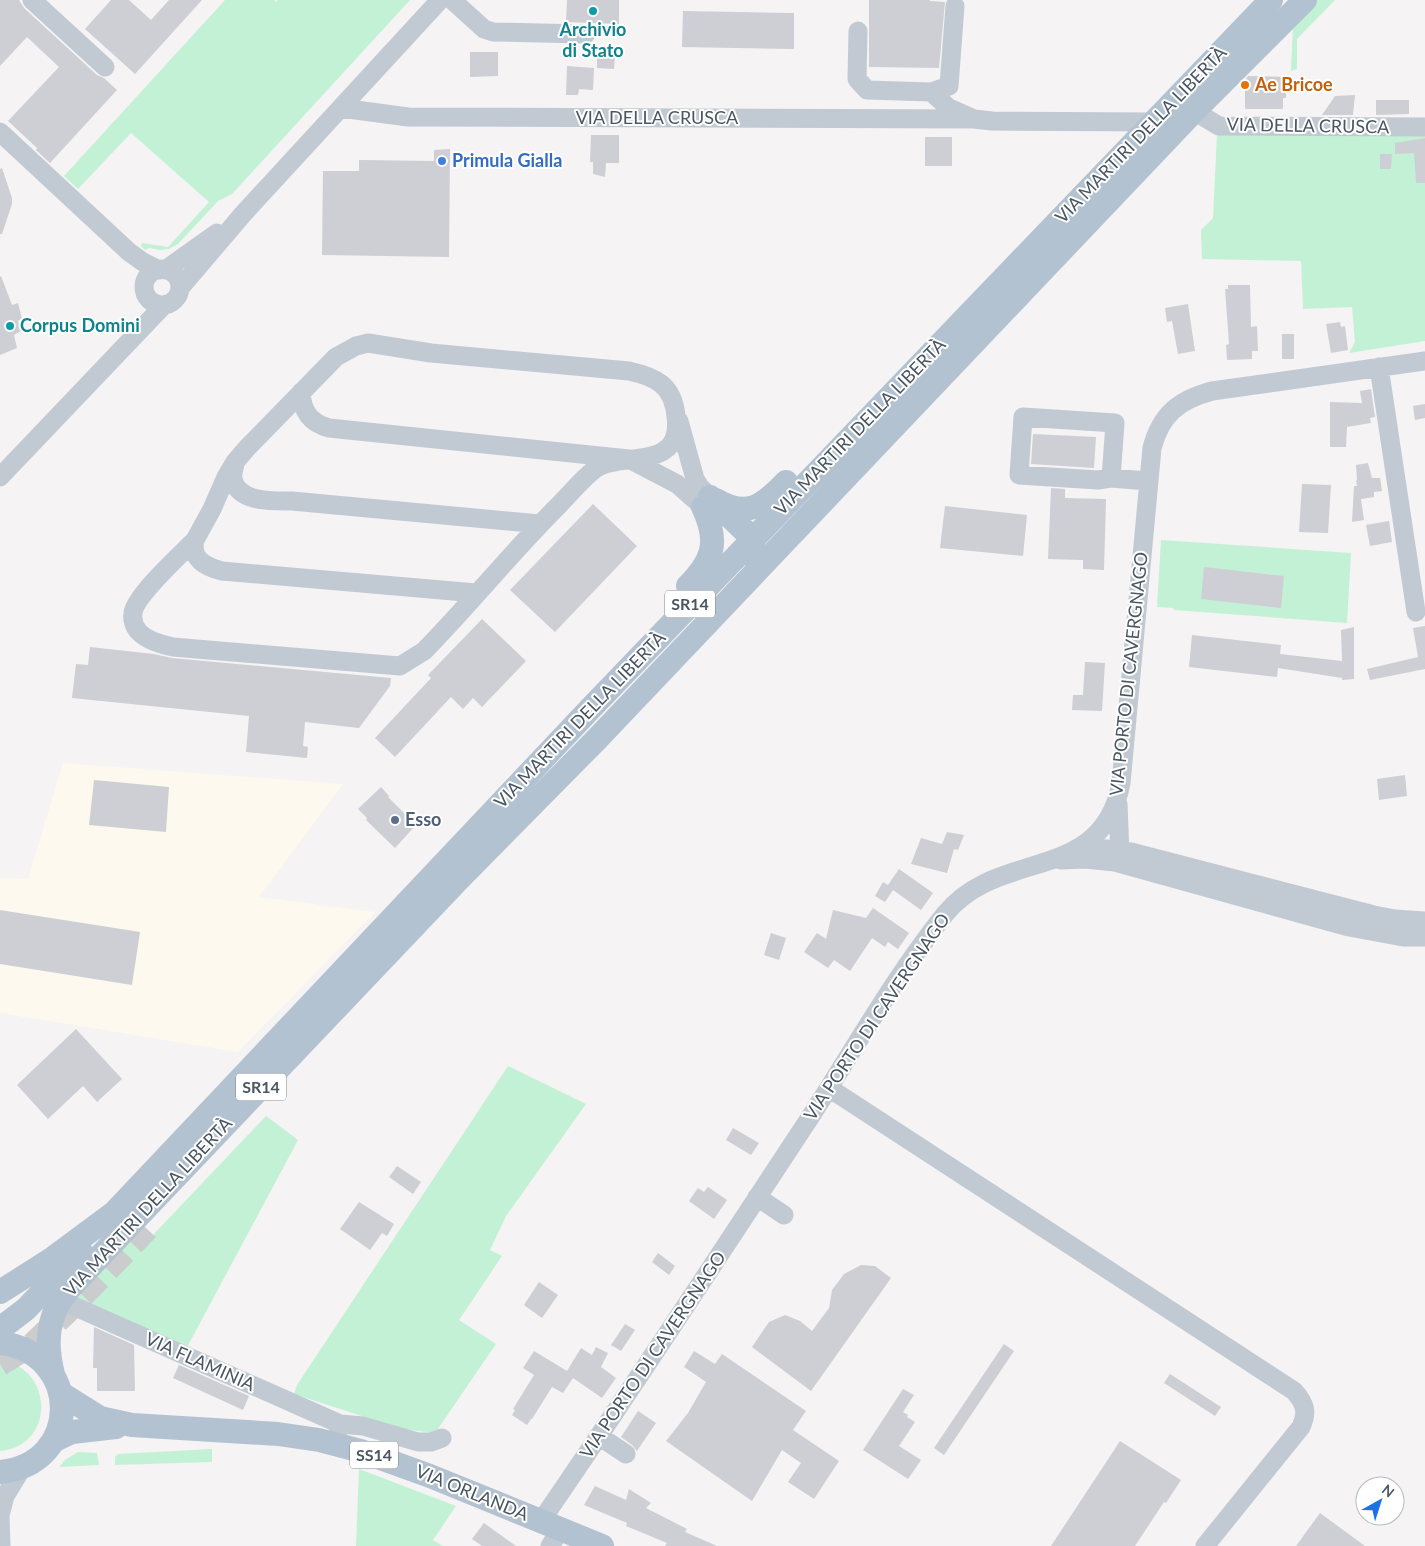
<svg xmlns="http://www.w3.org/2000/svg" width="1425" height="1546" viewBox="0 0 1425 1546" font-family="Lato,sans-serif">
<rect width="100%" height="100%" fill="#f5f3f3"/>
<path fill="#fdf9ef" d="M63 763 343 784 259 897 375 912 238 1052 0 1013V878L28 879Z"/>
<path fill="#c3f1d5" d="M225 0H274L276 2 278 0H410L232 194 218 201 178 244 169 249 160 250 149 248 145 250 141 246 142 243 168 247 209 202 131 133 78 189 64 176Z
M1317 0H1335L1297 39V69L1291 71 1293 25Z
M1223 131 1425 133V341L1349 353 1355 342 1352 307 1303 309 1301 261 1202 259 1201 230 1213 218 1217 135Z
M1161 540 1351 553 1347 623 1174 610 1173 608 1157 607Z
M508 1066 586 1104 506 1216 490 1250 502 1256 459 1320 496 1344 435 1433 402 1429 294 1394 297 1385Z
M266 1116 298 1140 185 1351 75 1297 141 1224 153 1235Z
M0 1360C55 1368 55 1446 0 1451Z
M212 1449V1462L115 1465V1457L118 1454Z
M78 1452 97 1453 99 1465 59 1467 65 1460Z
M359 1469 456 1506 433 1540 443 1546H356Z"/>
<path fill="#cdcfd5" d="M0 0H19L24 8 97 75 104 78 117 90 50 163 36 150 37 148 8 121 59 67 27 37 0 66Z
M111 0H129L151 20 169 0H202L135 74 85 29Z
M567 0H619V24L566 22Z
M869 0H930V1L945 2 939 68 869 67Z
M683 11 794 13V49L682 47Z
M470 52H498V76L470 77Z
M597 55 615 56 614 69 597 68Z
M567 66 594 68 593 90 579 89 578 95H566Z
M1248 76 1291 77V91H1286V98H1283V109H1245V80Z
M1355 95 1353 115H1322L1335 96Z
M1376 100H1409V114L1376 115Z
M591 135H619V163H606L605 177 593 174V162H590Z
M925 137H952V166H925Z
M1425 138V183H1416L1414 153 1395 154V143Z
M450 149 449 257 322 255 323 171H359V160L434 161V150Z
M1380 154H1392L1391 169H1380Z
M2 168 12 198V204L2 234H0V169Z
M1 276 12 305 18 303 22 319 18 321 21 331 14 335 17 348 0 355V277Z
M1228 285H1250L1251 327 1257 326 1258 351H1252V359L1227 360 1226 345 1229 344 1225 289H1228Z
M1188 304 1195 351 1178 354 1172 321 1167 322 1165 308Z
M1340 322 1341 327 1345 326 1348 350 1331 353 1326 324Z
M1282 334H1294V359H1282Z
M1371 389 1375 417 1370 418 1371 423 1347 427 1346 447H1330V402L1362 403 1360 391Z
M1425 404V418L1415 420 1413 406Z
M1033 434 1096 437 1094 468 1031 464Z
M1368 463 1372 478H1380L1382 491 1374 492V497L1361 499 1364 520 1352 522 1354 486H1357L1356 481 1357 480 1356 465Z
M1302 484 1331 485 1328 533 1299 532Z
M1051 488 1065 489V498L1106 499 1104 570 1083 569V560L1048 559Z
M593 504 637 546 555 632 510 590Z
M945 506 1027 515 1023 556 940 548Z
M1389 521 1392 542 1370 546 1366 525Z
M1204 567 1284 576 1281 608 1201 599Z
M482 619 526 661 482 707 473 698 463 709 451 697 395 757 375 738 431 678 428 675Z
M1425 626V669L1370 680 1367 669 1418 657 1413 628Z
M1354 627V679L1342 680V678L1278 668 1277 677 1189 667 1192 635 1281 645 1280 654 1342 661 1341 630Z
M90 647 154 654 172 658 391 678 390 686 359 728 305 722 303 746 308 747 307 758 246 752 249 716 72 698 76 664 88 665Z
M1085 662 1105 663 1102 711 1072 710 1073 695H1083Z
M1405 775 1407 796 1379 800 1377 779Z
M94 780 169 787 166 832 89 825Z
M381 787 389 796 388 797 416 825 395 848 366 820 367 818 358 809Z
M947 832 964 835 958 850 954 849 947 873 911 864 921 838 942 844Z
M899 869 933 893 921 910 893 890 885 902 875 896 883 882 888 885Z
M873 908 909 933 898 949 888 942 885 947 872 938 850 971 834 960 828 968 804 952 817 933 826 939 833 910 866 918Z
M0 910 140 932 132 985 0 964Z
M771 933 786 938 779 960 764 955Z
M76 1029 122 1079 97 1102 83 1086 48 1119 17 1085Z
M733 1128 759 1143 751 1155 726 1140Z
M397 1166 421 1182 413 1194 389 1177Z
M708 1187 727 1200 714 1219 689 1201 698 1188 704 1192Z
M359 1202 394 1224 387 1236 382 1233 370 1250 340 1229Z
M658 1253 675 1266 669 1275 652 1262Z
M861 1265 875 1266 891 1278 811 1391 752 1347 769 1322 785 1315 800 1321 812 1331 829 1308 832 1290 844 1274Z
M539 1282 558 1295 542 1318 524 1305Z
M625 1324 635 1330 621 1351 611 1345Z
M94 1327 134 1345 135 1391H97V1368H93Z
M1004 1344 1014 1351 944 1455 934 1448Z
M596 1347 608 1353 601 1367 616 1378 602 1398 573 1378 563 1393 552 1387 532 1419H531L527 1425 512 1415 515 1410 513 1409 534 1375 523 1368 534 1351 567 1371 581 1348 592 1355Z
M694 1351 715 1364 722 1354 806 1411 793 1430 839 1461 814 1499 788 1482 801 1463 782 1450 752 1501 666 1441 688 1413 706 1382 684 1367Z
M179 1365 249 1396 243 1410 173 1378Z
M1170 1374 1221 1407 1215 1416 1164 1383Z
M903 1389 914 1395 903 1412 908 1415 907 1417 915 1422 899 1446 921 1460 908 1479 863 1450Z
M638 1411 656 1423 637 1451 632 1445 621 1437Z
M1120 1441 1181 1480 1166 1503 1164 1502 1135 1546H1051Z
M595 1486 626 1500 629 1489 651 1503 646 1508 687 1529 685 1532 717 1546H665L667 1543 626 1526 627 1523 584 1505Z
M1320 1513 1365 1546H1296Z
M484 1523 516 1546H482L472 1539Z"/>
<g fill="none" stroke-linecap="round" stroke-linejoin="round">
<path stroke="#caccce" stroke-width="24" stroke-dasharray="24 12" stroke-linecap="butt" d="M0 1364 33 1344 67 1312 147 1229"/>
<path stroke="#c1cad2" stroke-width="19" d="M32 0 105 67
M452 0 484 29 493 32 586 34
M858 31 857 79 867 90 931 92 949 108 974 119 992 121 1153 122
M931 92 949 86 955 6
M341 108 408 117 974 119
M1194 111 1219 126 1425 127
M0 132 129 252 143 262 159 270
M144 287a18 18 0 1 1 36 0a18 18 0 1 1-36 0Z
M165 270 217 233
M180 288 243 214 440 0
M1379 367 1416 612
M301 392C302 411 310 423 329 428L629 459 677 484 703 507
M679 421 695 479 700 487 710 497
M235 464C234 469 232 475 233 479 238 503 274 501 292 501L540 524
M0 477 164 305
M1111 478 1115 423 1023 417 1019 475 1098 480 1111 478 1148 481
M195 540C181 554 135 596 133 613 132 620 134 626 138 631 147 641 161 644 173 647L400 666 424 651C470 604 511 553 558 506 570 494 582 479 595 469 615 454 663 466 674 439 677 432 677 423 676 416 673 385 656 377 629 371L431 353 368 343 356 346 336 357 247 448 235 462 226 477 212 509 195 540C190 559 206 567 222 571L476 593
M1118 804 1120 854 1124 860
M1093 848 1115 849 1131 852 1374 915 1395 919 1425 921
M1061 860 1085 859 1115 862 1349 927 1403 937H1425
M829 1088 1294 1391C1305 1403 1308 1412 1301 1427L1205 1546
M757 1197 784 1215
M60 1300 340 1424 335 1444
M340 1424 363 1426 418 1442H431L442 1438
M599 1436 626 1454
M0 1515 5 1496 22 1468
M0 1516 1 1546
M541 1521C632 1389 720 1254 809 1119 853 1051 894 978 945 914 999 847 1102 885 1121 783L1152 448C1161 414 1179 400 1212 391L1425 361
M550 1546 561 1529"/>
<path stroke="#b3c2d1" stroke-width="24" d="M710 497 751 537 753 544 752 555
M716 500C748 519 764 505 786 482
M688 586C714 560 719 541 703 507
M0 1292 52 1259 114 1213 590 709 1271 0
M0 1329 26 1309 81 1252
M0 1343C83 1353 82 1465 0 1472
M53 1374C45 1343 47 1315 68 1290L457 881 597 739 1194 111 1305 0
M60 1393 100 1418 132 1425 278 1434 319 1440 361 1451 430 1476 602 1546
M53 1441 72 1432 116 1427"/>
</g>
<g fill="#0f9aa8" stroke="#fff" stroke-width="2">
<circle cx="593" cy="11" r="5"/>
<circle cx="10" cy="326" r="5"/>
</g>
<circle fill="#e8710a" stroke="#fff" stroke-width="2" cx="1245" cy="85" r="5"/>
<circle fill="#3f7fe0" stroke="#fff" stroke-width="2" cx="442" cy="161" r="5"/>
<circle fill="#5c6f8a" stroke="#fff" stroke-width="2" cx="395" cy="820" r="5"/>
<g text-anchor="middle" stroke-width="4" stroke-linejoin="round" paint-order="stroke">
<g fill="#fff" stroke="#808990" stroke-width="1">
<rect x="665" y="590.5" width="50" height="27" rx="4"/>
<rect x="236" y="1073.5" width="50" height="27" rx="4"/>
<rect x="350" y="1441.5" width="48" height="27" rx="4"/>
</g>
<g font-size="16" font-weight="bold" fill="#4a5661">
<text x="690" y="610">SR14</text>
<text x="261" y="1093">SR14</text>
<text x="374" y="1461">SS14</text>
</g>
<g font-size="18" font-weight="bold" fill="#0d838f" stroke="#fff">
<text x="593" y="36">Archivio<tspan x="593" dy="21">di Stato</tspan></text>
<text x="20" y="332" text-anchor="start">Corpus Domini</text>
</g>
<g font-size="18" font-weight="bold" fill="#c56008" stroke="#fff" text-anchor="start">
<text x="1255" y="91">Ae Bricoe</text>
</g>
<g font-size="18" fill="#4a5661" stroke="#fff">
<text x="657" y="124">VIA DELLA CRUSCA</text>
<text transform="translate(1308 126) rotate(1)" y="6">VIA DELLA CRUSCA</text>
<text transform="translate(1141 135) rotate(-46)" y="6">VIA MARTIRI DELLA LIBERTÀ</text>
<text transform="translate(860 427) rotate(-46)" y="6">VIA MARTIRI DELLA LIBERTÀ</text>
<text transform="translate(1129 674) rotate(-84)" y="6">VIA PORTO DI CAVERGNAGO</text>
<text transform="translate(580 720) rotate(-46)" y="6">VIA MARTIRI DELLA LIBERTÀ</text>
<text transform="translate(877 1017) rotate(-56)" y="6">VIA PORTO DI CAVERGNAGO</text>
<text transform="translate(148 1207) rotate(-47)" y="6">VIA MARTIRI DELLA LIBERTÀ</text>
<text transform="translate(653 1355) rotate(-56)" y="6">VIA PORTO DI CAVERGNAGO</text>
<text transform="translate(200 1362) rotate(24)" y="6">VIA FLAMINIA</text>
<text transform="translate(472 1493) rotate(22)" y="6">VIA ORLANDA</text>
</g>
<g font-size="18" font-weight="bold" fill="#366cbe" stroke="#fff" text-anchor="start">
<text x="452" y="167">Primula Gialla</text>
</g>
<g font-size="18" font-weight="bold" fill="#4e5e75" stroke="#fff" text-anchor="start">
<text x="405" y="826">Esso</text>
</g>
</g>
<g transform="translate(1380 1501) rotate(39)"><circle r="24" fill="#ffffff" stroke="#b7bbc0"/>
<path d="M0-4L9 19L0 12L-9 19Z" fill="#1a73e8"/>
<text y="-8" font-size="14" font-weight="bold" text-anchor="middle" fill="#4a5661">N</text>
</g>
</svg>
